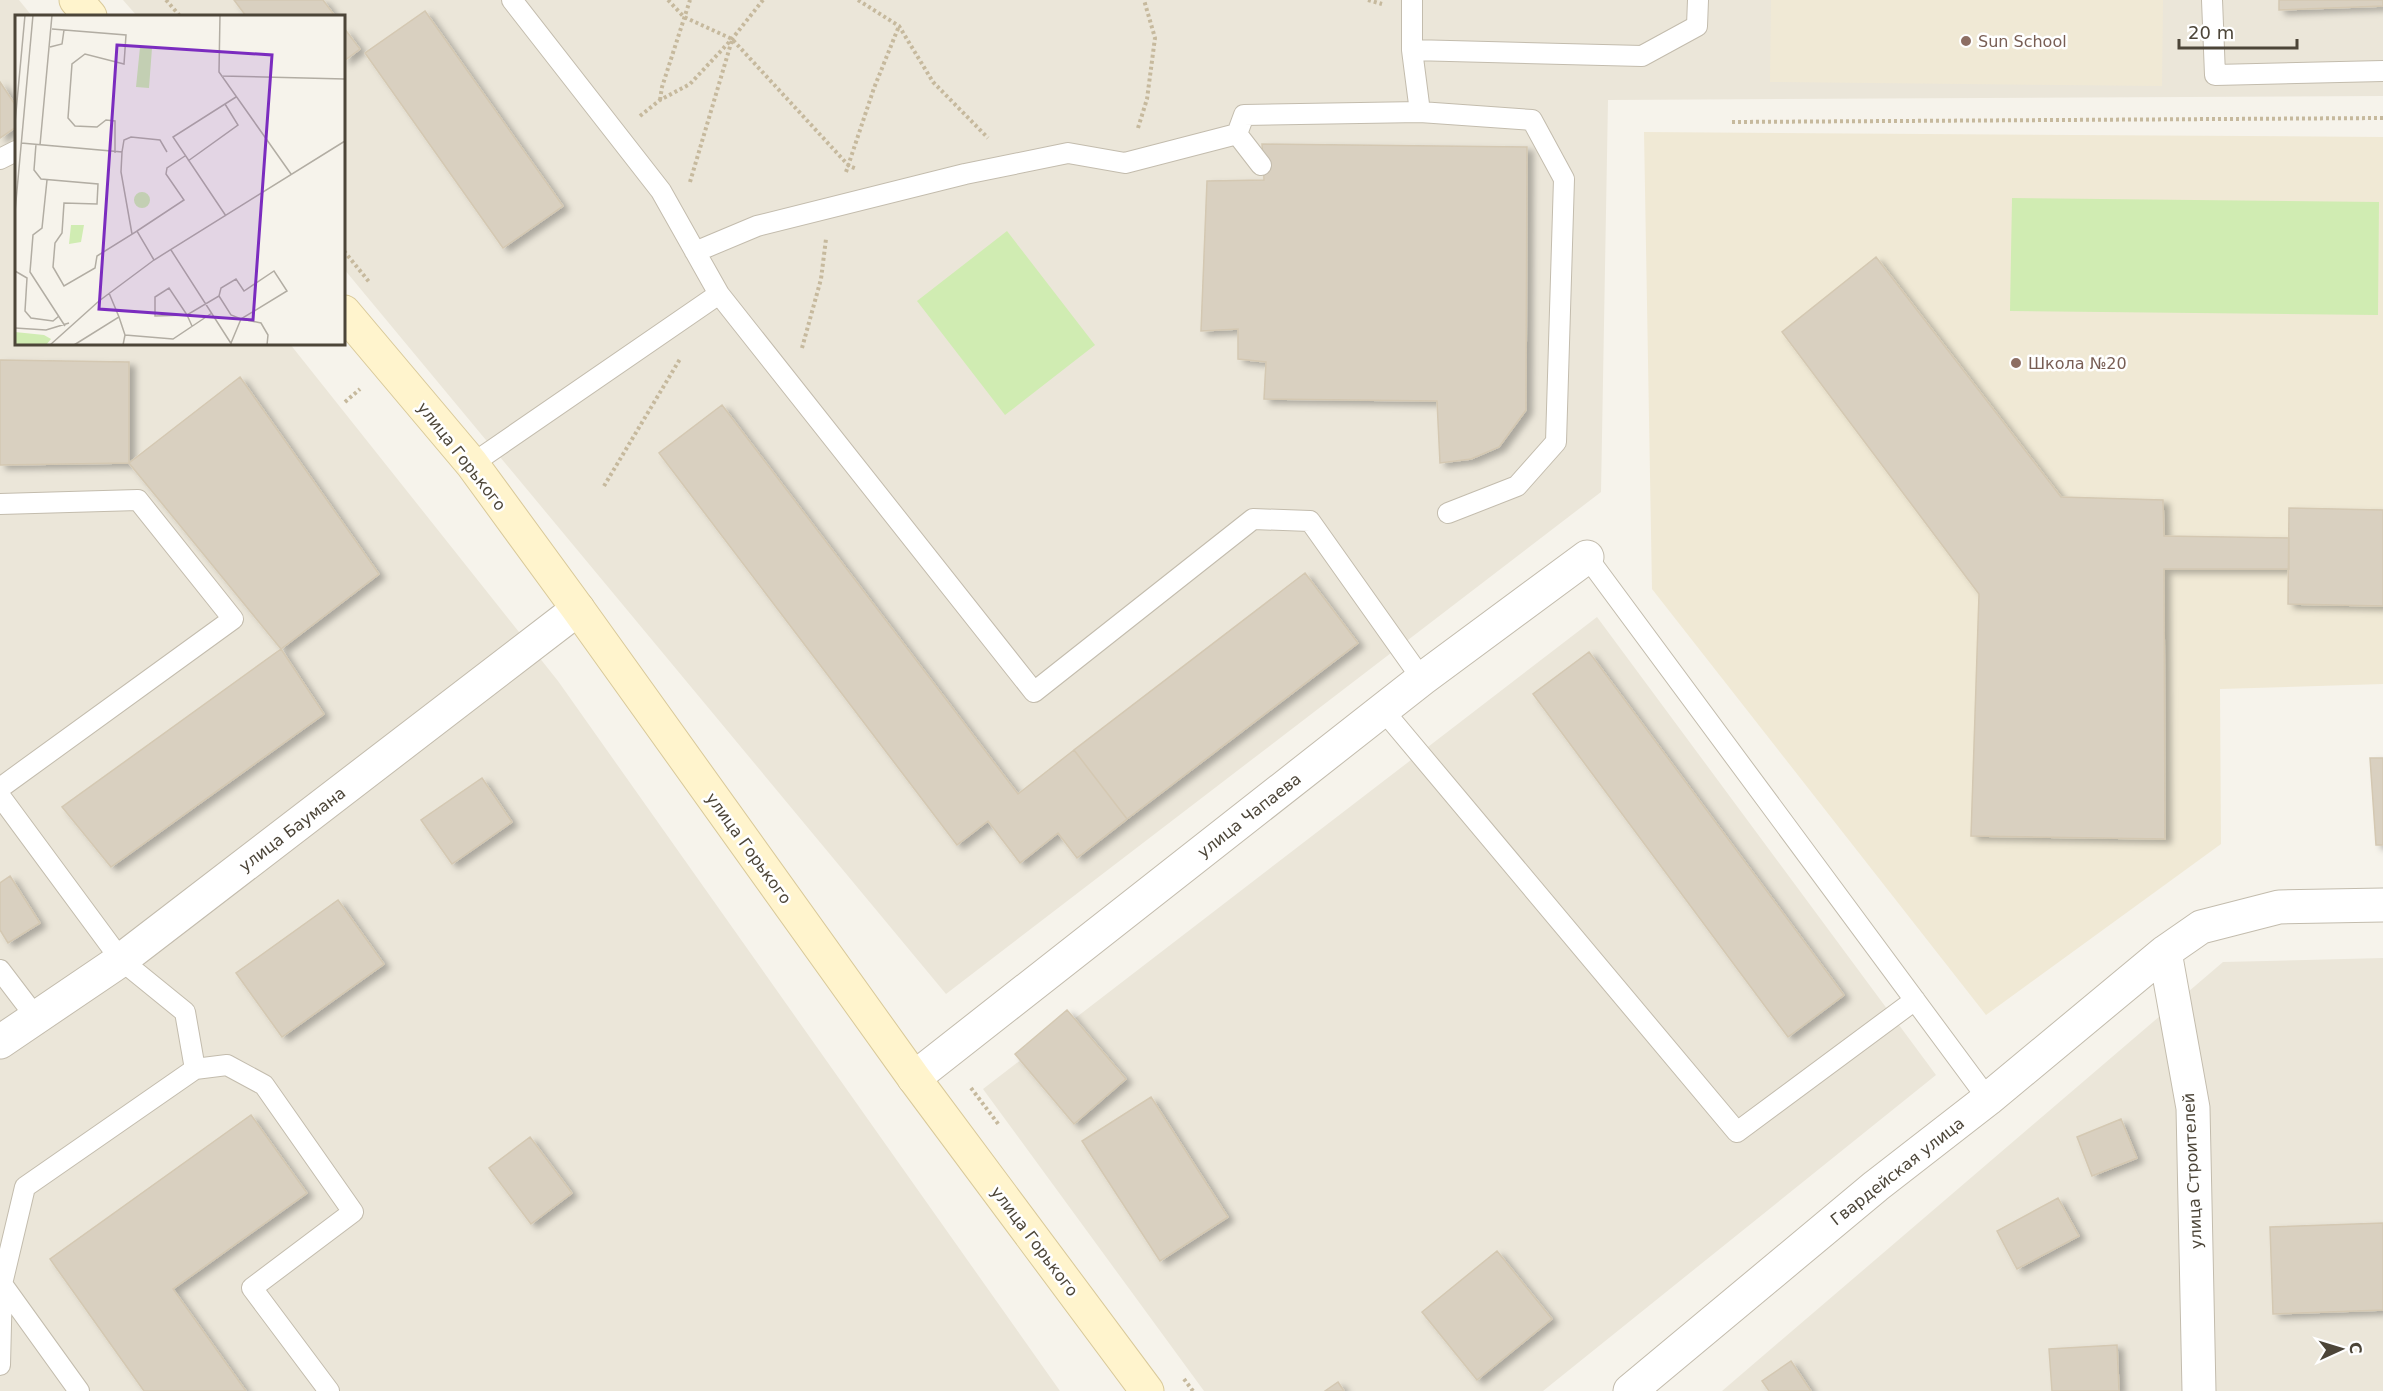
<svg xmlns="http://www.w3.org/2000/svg" width="2383" height="1391" viewBox="0 0 2383 1391" font-family="'DejaVu Sans',sans-serif">
<defs>
<filter id="shadow"><feDropShadow dx="6" dy="4" stdDeviation="3" flood-color="#0004"/></filter>
</defs>
<rect width="100%" height="100%" fill="#f6f3eb"/>
<path fill="#ebe6d9" d="M0 0H19L32 16H16V344H290L558 681 1060 1391H0Z
M123 0H2383V96L1608 100 1601 492 946 994 344 269V16H137Z
M1597 617 1936 1075 1543 1391H1204L983 1089Z
M2383 958V1391H1722L2223 962Z"/>
<path fill="#f0e9d5" d="M1771 0H2163L2162 86 1770 82Z
M1644 132 2383 137V684L2220 689 2221 844 1986 1015 1652 589Z"/>
<path fill="#d0ecb2" d="M2012 198 2379 202 2378 315 2010 311Z
M1007 231 1095 345 1005 415 917 301Z"/>
<path fill="#d9d0c0" stroke="#d4c8b2" stroke-width="1.5" filter="url(#shadow)" d="M234 0H323L335 16H246Z
M2279 0H2383V6L2279 10Z
M425 11 563 206 503 248 365 53Z
M344 28 360 49 344 61Z
M0 82 16 106V127L0 138Z
M1262 144 1527 147 1526 410 1499 447 1471 459 1440 463 1437 401 1264 399 1266 362 1238 359V329L1201 331 1207 181 1264 180Z
M1876 257 2061 497 2163 500 2164 536 2289 538V569H2164L2165 839 1971 836 1979 594 1782 332Z
M0 360 129 362V463L0 465Z
M240 377 379 574 281 649 129 463Z
M722 405 1018 794 1074 750 1127 819 1077 858 1058 833 1020 863 988 821 957 845 659 453Z
M2289 508 2383 510V606L2288 604Z
M1305 573 1358 643 1127 819 1074 750Z
M281 649 324 714 111 867 62 807Z
M1589 652 1844 995 1788 1037 1533 694Z
M2370 758H2383V845H2376Z
M482 778 512 822 452 864 421 820Z
M10 876 40 923 8 943 0 930V883Z
M338 900 384 964 282 1037 236 973Z
M1067 1010 1126 1079 1074 1124 1015 1054Z
M1151 1097 1228 1217 1160 1261 1082 1141Z
M251 1115 307 1193 173 1289 246 1391H144L50 1259Z
M2121 1119 2137 1158 2092 1176 2077 1137Z
M530 1137 572 1193 531 1224 489 1168Z
M2058 1198 2079 1236 2017 1269 1997 1231Z
M2383 1223V1310L2273 1314 2270 1227Z
M1497 1251 1552 1319 1477 1380 1422 1312Z
M2117 1345 2119 1391H2052L2049 1349Z
M1791 1361 1811 1391H1769L1762 1381Z
M1338 1382 1344 1391H1325Z"/>
<g fill="none" stroke-linecap="round" stroke-linejoin="round">
<defs>
<path id="lane" d="M2212 0 2215 75 2383 71
M1412 50 1642 56 1697 26 1698 0
M1420 112 1532 120 1564 179 1556 442 1517 486 1448 513
M1237 134 1244 115 1420 112 1412 50V0
M1237 134 1261 165
M0 159 16 151
M695 252 757 226 965 174 1068 153 1125 163 1237 134
M719 294 1034 692 1253 519 1310 521 1422 679
M472 464 719 294 661 191 512 0
M0 504 138 500 233 619 0 788
M1587 557 1988 1099
M1383 710 1737 1132 1915 1000
M0 796 121 960 185 1012 195 1069
M0 970 35 1016
M0 1283 2 1284 0 1365
M79 1391 2 1284 25 1187 195 1069 227 1065 264 1085 353 1212 252 1288 329 1391"/>
<path id="street" d="M2165 952 2193 1108 2199 1391
M0 1042 121 960 578 609
M914 1078 1422 679 1587 557
M1630 1391 1876 1186 1988 1099 2165 952 2201 927 2279 907 2383 905"/>
<path id="secondary" d="M76 0 90 16
M344 312 472 464 578 609 914 1078 1147 1391"/>
</defs>
<use href="#lane" stroke="#c3bcad" stroke-width="22"/>
<use href="#street" stroke="#c3bcad" stroke-width="35"/>
<use href="#secondary" stroke="#d9c999" stroke-width="35"/>
<path stroke="#c6b99d" stroke-width="4" stroke-dasharray="3 3" stroke-linecap="butt" d="M166 0 180 16
M668 0 684 17 732 39 849 166 857 169
M858 0 899 26 933 82 988 138
M1368 0 1382 4
M660 100 662 87 690 0
M640 116 660 100 690 84 732 39 763 0
M1732 122 2383 118
M1138 128 1147 99 1155 38 1144 0
M846 172 874 88 899 26
M690 182 732 40
M344 251 370 283
M802 348 821 279 826 239
M345 402 360 389
M604 486 680 359
M971 1088 999 1125
M1184 1379 1193 1391"/>
<use href="#lane" stroke="#fff" stroke-width="20"/>
<use href="#street" stroke="#fff" stroke-width="33"/>
<use href="#secondary" stroke="#fff4cd" stroke-width="33"/>
</g>
<g fill="#8d6e63" stroke="#fff" stroke-width="2">
<circle cx="1966" cy="41" r="6"/>
<circle cx="2016" cy="363" r="6"/>
</g>
<g text-anchor="middle" stroke-width="5" stroke-linejoin="round" paint-order="stroke">
<g font-size="16" fill="#785e54" stroke="#fff" text-anchor="start">
<text x="1978" y="47">Sun School</text>
<text x="2028" y="369">Школа №20</text>
</g>
<g font-size="16" fill="#4c4538" stroke="#fff">
<text transform="translate(462 456) rotate(52)" y="6">улица Горького</text>
<text transform="translate(1249 815) rotate(-38)" y="6">улица Чапаева</text>
<text transform="translate(292 829) rotate(-37)" y="6">улица Баумана</text>
<text transform="translate(749 848) rotate(54)" y="6">улица Горького</text>
<text transform="translate(1897 1171) rotate(-38)" y="6">Гвардейская улица</text>
<text transform="translate(2192 1171) rotate(-93)" y="6">улица Строителей</text>
<text transform="translate(1035 1241) rotate(53)" y="6">улица Горького</text>
</g>
</g>
<g transform="translate(15 15)">
<rect width="330" height="330" fill="#f6f3eb"/>
<path d="M125 32 137 33 134 73 121 72ZM119 185a8 8 0 1 1 16 0a8 8 0 1 1-16 0ZM56 210H69L66 227 54 229ZM0 317 29 320 36 324 31 330H0Z" fill="#d0ecb2"/>
<path fill="none" stroke="#b2ada3" stroke-width="1.5" d="M205 0 204 57 276 159M37 14 111 20 109 49 70 39 57 49 53 103 60 111 82 112 91 105 100 106V138M35 32 47 29 49 15M206 61 330 64M0 108 10 0M6 128 107 137 106 157 117 219M21 129 19 155 26 164 83 169 82 189 49 188 47 218 40 228 38 252 49 271 80 253 82 241 122 216 139 245M25 130 37 0M107 137 109 125 116 122 145 125 152 137M173 146 223 110 210 89M32 165 27 213 18 220 15 257 50 311M0 197 18 0M211 201 158 122 221 82M122 216 169 185 151 159 152 153 170 141M156 235 217 330M0 256 12 263 10 296 16 303 38 306 44 301M104 302 110 320 108 330M177 311 172 300 140 301V282L154 273 172 300 204 281 206 273 221 264 229 276 259 256 272 276 226 304 216 300 204 281M0 313 31 315 54 308M110 320 158 324 197 298M216 328 226 304 246 308 253 320 252 330M35 330 84 286 139 245 330 126M59 330 104 302 94 278"/>
<path fill="#7b2cbf" fill-opacity="0.15" stroke="#7b2cbf" stroke-width="3" d="M102 30 257 40 238 305 84 294Z"/>
<rect width="330" height="330" fill="none" stroke="#4c4538" stroke-width="3"/>
</g>
<g transform="translate(2341 1349) rotate(86)" stroke="#ffffff" stroke-width="4.5" paint-order="stroke">
<path d="M0-4.5L10 22L0 15L-10 22Z" fill="#4c4538"/>
<text y="-9" font-size="16" font-weight="bold" text-anchor="middle" fill="#4c4538">С</text>
</g>
<path d="M2179 39v9h118v-9" fill="none" stroke="#4c4538" stroke-width="3"/>
<text x="2188" y="39" font-size="18" fill="#4c4538" stroke="#ffffff" stroke-width="4.5" paint-order="stroke">20 m</text>
</svg>
